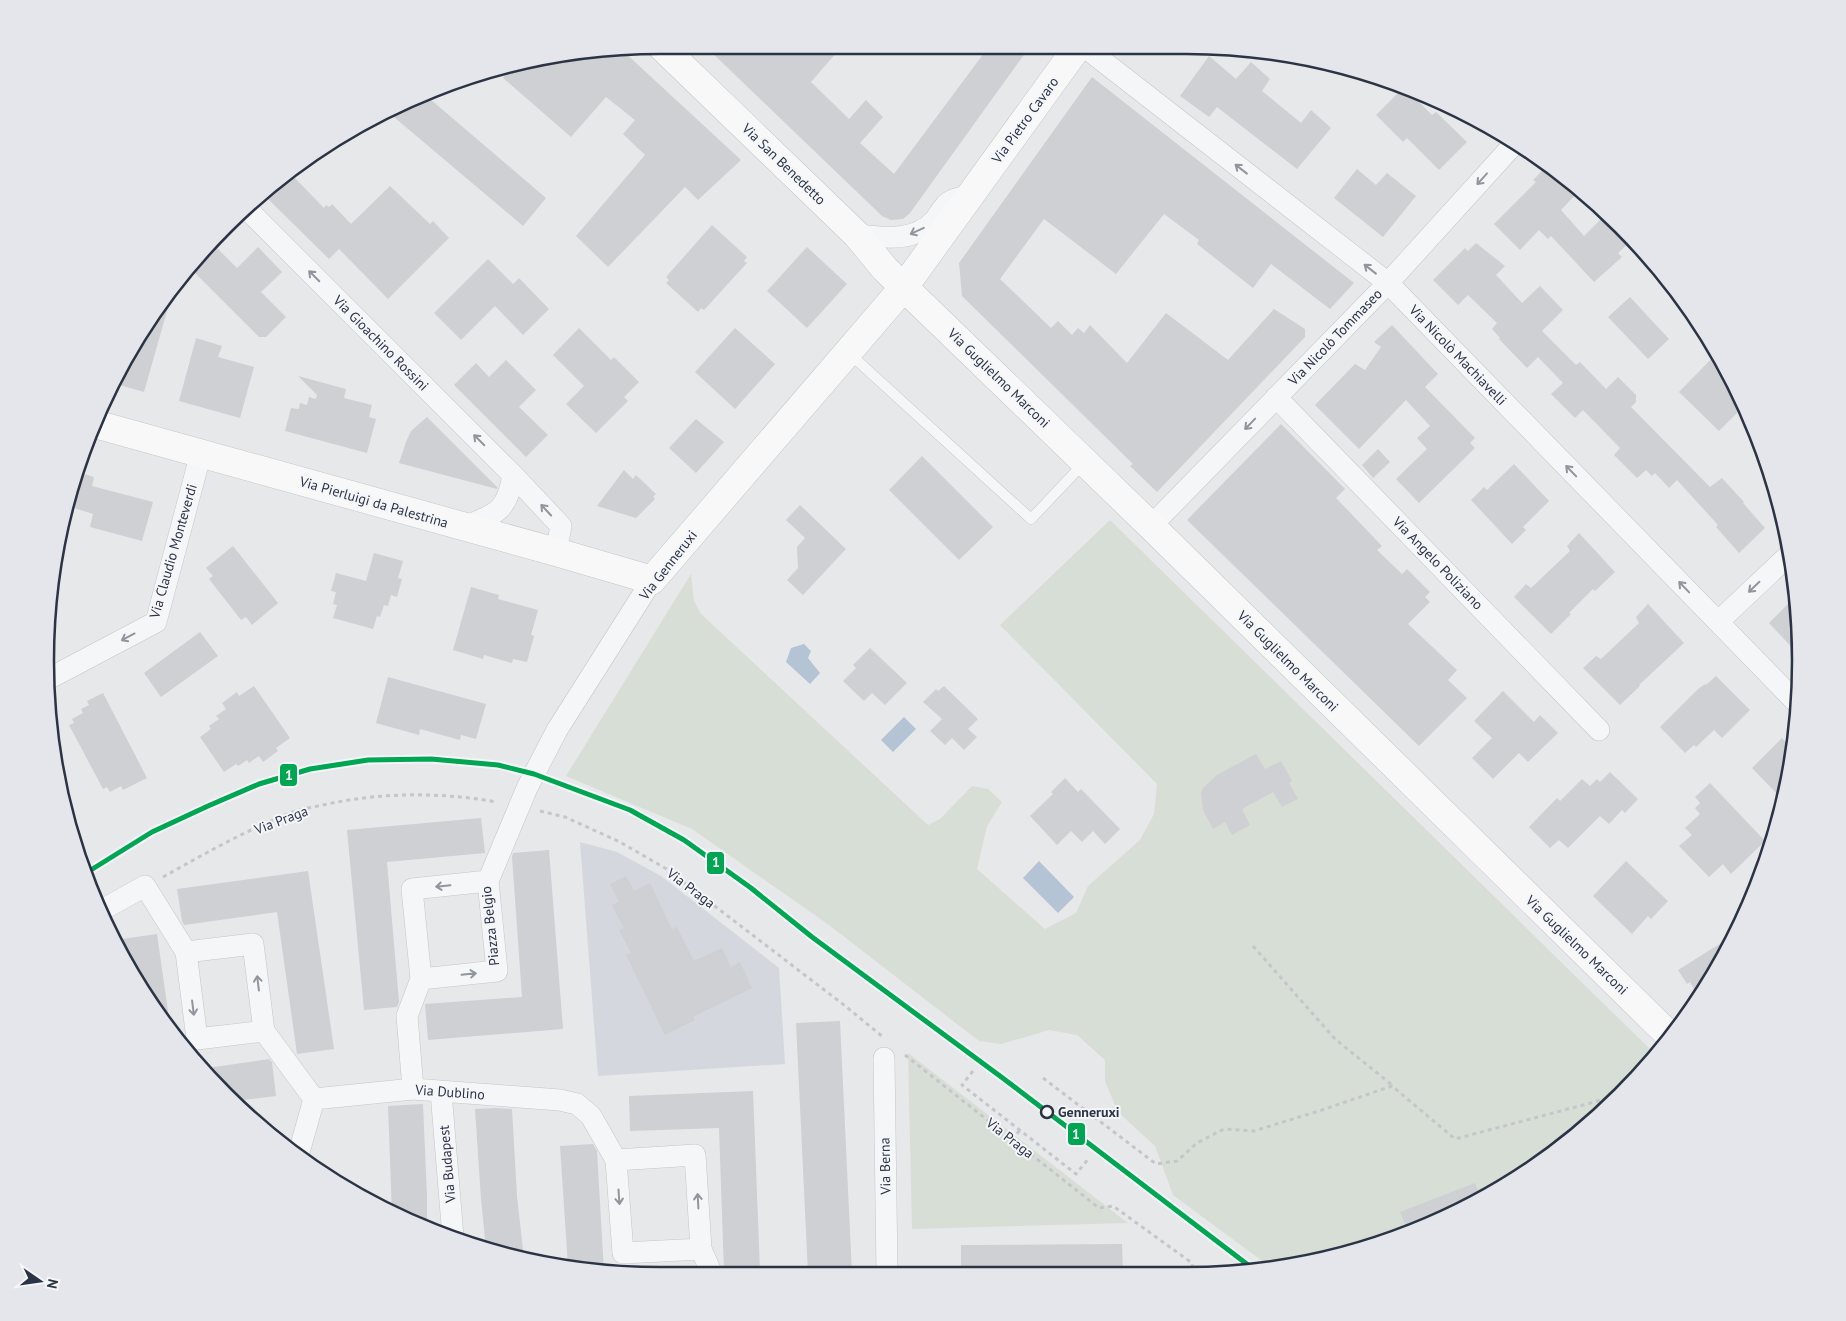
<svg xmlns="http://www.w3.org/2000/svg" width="1846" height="1321" viewBox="0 0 1846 1321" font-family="'PT Sans',sans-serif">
<rect width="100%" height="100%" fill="#e6e8ea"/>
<path fill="#d4d7dd" d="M580 842 617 852 661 876 779 968 785 1064 598 1076Z"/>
<path fill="#d6ded6" d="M1110 520 1656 1055 1591 1123 1493 1193 1421 1229 1273 1269 1173 1195 1155 1146 1118 1112 1105 1081V1060L1077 1035 1049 1030 1001 1044 979 1041 829 925 692 829 566 776 691 574 694 601 701 614 928 825 940 819 972 786 988 789 1002 802 987 826 977 869 1045 929 1076 913 1088 886 1140 840 1154 814 1157 784 1000 625Z
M908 1053 1128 1223 912 1229Z"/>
<path fill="#b4c4d5" d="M804 644 811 651 808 658 820 673 810 684 786 662 791 648Z
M904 717 916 729 893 752 881 740Z
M1039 861 1074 897 1058 913 1023 878Z"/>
<path fill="#ced0d3" d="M704 45H843L811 82 849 119 866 100 883 117 860 143 894 174 990 45H1031L910 213 903 219 891 220 882 216Z
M622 50 741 160 698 200 685 187 608 267 576 236 645 155 623 134 635 120 606 97 571 137 503 78 514 64Z
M1209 56 1236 79 1251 62 1270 79 1262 91 1301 123 1311 110 1331 128 1297 169 1217 107 1209 117 1180 96Z
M1092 77 1354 283 1330 309 1271 264 1253 288 1197 244 1199 240 1164 214 1116 274 1044 219 1000 279 1051 328 1058 321 1072 335 1078 328 1084 333 1090 325 1127 363 1166 313 1228 360 1274 309 1305 329V337L1157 492 1130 466 1133 464 962 296 959 263Z
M1404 87 1432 115 1436 112 1467 142 1439 170 1407 138 1403 142 1376 115Z
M423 93 546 198 523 226 388 112Z
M1547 166 1580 190 1561 210 1584 236 1607 213 1632 240 1618 253 1622 257 1594 282 1551 236 1548 239 1539 230 1520 250 1494 224 1536 182 1533 180Z
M1357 169 1376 185 1387 173 1416 196 1383 237 1334 198Z
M290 173 324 208 326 205 329 207 332 204 351 224 390 186 430 224 433 221 449 238 388 299 339 249 329 259 265 196Z
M712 225 747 257 744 261 747 263 704 310 701 308 698 312 666 283 669 280 666 277Z
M1476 243 1505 266 1496 275 1522 303 1540 286 1563 310 1542 331 1576 365 1580 362 1606 389 1618 377 1636 395V402L1631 407 1710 487 1722 478 1744 502 1743 503 1765 528 1739 553 1716 527 1718 525 1677 480 1669 488 1655 473 1652 476 1646 470 1637 478 1614 455 1620 448 1583 410 1575 418 1551 394 1563 383 1538 357 1527 368 1499 339 1500 338 1492 329 1497 323 1468 295 1458 305 1433 280 1465 248 1468 251Z
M213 244 237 268 258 247 282 272 261 292 286 317 266 337H259L189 267Z
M807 247 847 284 807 328 767 291Z
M488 259 513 284 519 278 549 309 523 335 495 306 461 340 434 313Z
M1630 297 1669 339 1648 359 1608 317Z
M166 303 169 304 144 392 112 383Z
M1392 325 1438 374 1425 387 1475 438 1470 443 1475 448 1419 503 1396 479 1427 449 1417 438 1430 426 1406 400 1359 449 1315 405 1355 364 1365 370 1381 347 1374 342Z
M579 328 611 360 614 357 639 382 624 397 628 401 596 433 566 404 584 386 553 355Z
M735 328 775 364 735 409 695 372Z
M196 338 222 346 218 357 254 367 240 418 179 401Z
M1718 352 1743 407 1719 431 1679 392Z
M506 360 536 390 519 407 548 435 526 457 454 385 476 363 489 377Z
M298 376 346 389 344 398 372 405 369 417 376 419 367 453 285 431 291 408 299 409 300 403 307 405 309 397 316 399 317 395Z
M427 417 497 487V489L399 463 406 442 411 431Z
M696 419 724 442 696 473 669 448Z
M1281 424 1345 489 1336 498 1382 546 1377 550 1402 574 1407 569 1430 592 1425 597 1430 602 1408 624 1457 670 1448 680 1467 698 1419 746 1187 520Z
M1378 449 1390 462 1373 478 1362 465Z
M922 456 993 527 959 560 889 490Z
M1514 464 1549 501 1523 527 1526 530 1512 544 1471 500 1484 487 1487 490Z
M624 470 633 479 636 475 656 494 653 497 655 499 636 518 597 506Z
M77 472 94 477 92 486 153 502 142 541 90 527 93 514 65 505Z
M800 505 846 549 803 595 787 580 798 568 797 547 805 538 786 520Z
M1579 533 1615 572 1595 591 1593 589 1569 613 1571 614 1551 634 1514 597 1526 584 1531 588 1570 551 1567 546Z
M233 546 278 603 252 625 246 617 241 620 209 579 213 576 206 568Z
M374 553 403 561 398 578 402 579 397 597 391 595 388 606 384 605 380 617 377 616 373 629 333 618 337 605 333 604 336 592 331 591 336 573 366 581Z
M471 587 499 595 498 599 538 610 531 635 534 636 527 662 513 659 512 663 484 655 483 659 453 650Z
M1796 596 1797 624 1798 654 1769 623Z
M1648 604 1684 643 1639 685 1640 686 1620 705 1583 668 1596 656 1601 659 1639 623 1636 617Z
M200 632 218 656 161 697 144 673Z
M870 648 907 683 885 705 872 693 864 701 843 681 856 668 853 665Z
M1716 676 1750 710 1722 738 1714 730 1696 747 1694 745 1685 753 1660 727 1697 690 1705 684 1706 685Z
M388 677 486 704 476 739 461 735 460 740 420 729 419 735 376 723Z
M254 686 290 738 276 748 278 751 263 762 259 756 249 763 247 760 238 766 236 764 224 772 200 737 211 729 209 726 219 719 216 716 226 709 222 703 237 692 239 696Z
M944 686 978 719 968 729 977 737 964 750 952 738 945 745 930 731 942 719 923 702 936 689 938 691Z
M1503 691 1534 722 1540 715 1558 733 1528 762 1519 753 1493 779 1472 758 1492 738 1474 721Z
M103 693 147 778 123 790 121 786 110 792 107 787 103 789 69 725 74 723 72 719 83 713 81 709 89 705 87 701Z
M1782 738 1792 749 1783 800 1752 768Z
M1256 754 1265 769 1281 761 1292 781 1289 783 1298 799 1282 807 1273 792 1242 809 1250 825 1232 835 1225 822 1213 829 1203 810 1201 793 1203 788 1217 775Z
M1610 772 1638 799 1625 813 1622 810 1609 824 1600 816 1568 848 1559 840 1550 848 1529 827 1557 798 1560 801 1582 779 1590 786 1597 779 1600 782Z
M1065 778 1078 792 1081 789 1120 829 1105 844 1093 831 1082 842 1071 831 1057 845 1030 816 1053 794 1051 792Z
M1710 783 1765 841 1731 874 1723 864 1709 877 1679 846 1692 835 1685 828 1700 814 1695 808 1700 803 1695 797Z
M481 818 485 853 387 862 399 1002 397 1007 364 1010 347 830Z
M549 850 563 1029 428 1040 425 1004 522 997 512 857 513 853Z
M1626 861 1668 901 1651 919 1648 916 1632 934 1593 896Z
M308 871 334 1049 297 1054 277 912 184 925 182 921 177 889Z
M626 876 634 891 650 883 672 929 677 927 694 961 722 948 731 967 740 962 752 988 693 1017 695 1020 665 1035 626 955 631 953 619 930 624 928 612 905 619 902 610 884Z
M1737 933 1698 996 1690 982 1687 984 1678 970Z
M157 934 171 1032 149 1002 124 956 122 939Z
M840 1021 852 1273 808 1274 796 1023Z
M269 1059 272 1062 276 1096 235 1101 200 1069Z
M753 1091 760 1271 724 1272 719 1128 630 1131 629 1096Z
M423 1104 427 1196V1227L392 1214 388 1106Z
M496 1108 512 1109 517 1196 524 1259 501 1255 486 1249 481 1199 475 1109Z
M593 1144 597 1151 604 1272 568 1266 560 1146Z
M1475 1183 1481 1199 1407 1228 1400 1212Z
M1122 1244 1123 1272 961 1273V1245Z"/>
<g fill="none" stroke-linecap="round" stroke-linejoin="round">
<defs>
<path id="lane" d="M850 354 1031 519 1084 463"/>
<path id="street" d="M1082 45 1388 283 1799 705
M248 210 513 475 561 526 556 552
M857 235C884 237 912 243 934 221 939 215 944 204 951 201 957 198 964 197 970 196
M1276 397 1599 730
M1151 526 1388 283 1515 143
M464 527C496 514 507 512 513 475
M1718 622 1790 554
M50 678 156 622 201 453
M488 881 527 788 557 730 652 580
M100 911 145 886 186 952
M264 1031 197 1039 186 952 253 944 264 1031 314 1099
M884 1058 887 1273
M413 1089 407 1016 421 979 412 889 488 881 497 971 421 979
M441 1092 453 1237
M298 1156 314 1099 413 1089 560 1100 577 1104 591 1116 616 1160
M701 1249 623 1253 616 1160 695 1155 701 1249 712 1274"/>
<path id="secondary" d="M660 45 857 235 885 269 1151 526 1672 1038
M95 424 556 552 652 580 904 287 1079 45"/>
</defs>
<use href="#lane" stroke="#c4c6c8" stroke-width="11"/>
<use href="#street" stroke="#c4c6c8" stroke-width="22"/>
<use href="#secondary" stroke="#c4c6c8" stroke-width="29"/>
<path stroke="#c5c6ca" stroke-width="3" stroke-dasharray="4 4" stroke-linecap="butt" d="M540 811 565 817 620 842 665 868 844 1005 883 1037
M163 877C206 853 248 829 293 812 303 809 313 807 323 805 381 792 439 792 497 802
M1253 946 1335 1039 1392 1085
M905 1055 1099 1208 1113 1206 1192 1263 1193 1271
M973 1071 962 1085 1076 1174 1089 1158
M1043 1078 1156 1164 1177 1161 1197 1143 1224 1129 1254 1131 1322 1110 1392 1086 1455 1139 1617 1096
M1012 1140 1020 1130"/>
<use href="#lane" stroke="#f5f6f7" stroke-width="10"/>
<use href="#street" stroke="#f5f6f7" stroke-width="21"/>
<use href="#secondary" stroke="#f8f8f8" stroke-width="28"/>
<defs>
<path id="rail-1" d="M86 873 152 832 208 806 259 784 310 769 368 760 431 759 498 765 534 774 630 810 684 840 751 888 812 937 1004 1079 1256 1271"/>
</defs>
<use href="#rail-1" stroke="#f4f6f9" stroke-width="9"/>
<use href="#rail-1" stroke="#00a651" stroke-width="5"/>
</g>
<defs><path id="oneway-shaft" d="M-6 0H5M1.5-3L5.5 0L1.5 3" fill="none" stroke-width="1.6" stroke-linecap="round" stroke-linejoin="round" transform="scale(1.25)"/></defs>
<g stroke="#90959e">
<use href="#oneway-shaft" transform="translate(1241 169) rotate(-142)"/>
<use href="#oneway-shaft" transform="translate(1482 179) rotate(132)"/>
<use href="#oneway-shaft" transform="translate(917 231) rotate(155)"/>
<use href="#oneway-shaft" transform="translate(1370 269) rotate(-142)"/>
<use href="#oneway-shaft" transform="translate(314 276) rotate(-135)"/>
<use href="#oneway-shaft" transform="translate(1250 424) rotate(134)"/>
<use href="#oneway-shaft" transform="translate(479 440) rotate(-135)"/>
<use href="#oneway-shaft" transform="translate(1571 471) rotate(-134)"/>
<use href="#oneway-shaft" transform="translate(546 510) rotate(-133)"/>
<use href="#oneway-shaft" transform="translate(1684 587) rotate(-134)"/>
<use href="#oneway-shaft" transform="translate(1754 587) rotate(136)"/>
<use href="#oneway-shaft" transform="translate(128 637) rotate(152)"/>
<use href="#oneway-shaft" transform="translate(443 886) rotate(174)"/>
<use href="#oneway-shaft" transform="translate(469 974) rotate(-6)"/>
<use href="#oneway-shaft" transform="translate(258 983) rotate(-97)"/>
<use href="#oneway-shaft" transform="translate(193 1008) rotate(83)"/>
<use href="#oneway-shaft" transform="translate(619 1197) rotate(86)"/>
<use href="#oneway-shaft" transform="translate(698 1201) rotate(-93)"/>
</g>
<circle fill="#f4f6f9" stroke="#2b3445" stroke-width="2.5" cx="1047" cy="1112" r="6"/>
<g text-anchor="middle" stroke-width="4" stroke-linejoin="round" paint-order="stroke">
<g font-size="14" fill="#2b3445" stroke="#f4f6f9">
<text transform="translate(1025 120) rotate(-54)" y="5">Via Pietro Cavaro</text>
<text transform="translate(784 164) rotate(44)" y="5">Via San Benedetto</text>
<text transform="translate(1335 337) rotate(-46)" y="5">Via Nicolò Tommaseo</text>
<text transform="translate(381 343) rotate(45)" y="5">Via Gioachino Rossini</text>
<text transform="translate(1458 355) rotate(46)" y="5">Via Nicolò Machiavelli</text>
<text transform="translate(999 378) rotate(44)" y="5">Via Guglielmo Marconi</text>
<text transform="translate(374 502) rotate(16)" y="5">Via Pierluigi da Palestrina</text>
<text transform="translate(173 551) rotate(-74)" y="5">Via Claudio Monteverdi</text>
<text transform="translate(1438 563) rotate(46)" y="5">Via Angelo Poliziano</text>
<text transform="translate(668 565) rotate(-52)" y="5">Via Genneruxi</text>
<text transform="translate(1288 661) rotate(45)" y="5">Via Guglielmo Marconi</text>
<text transform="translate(281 820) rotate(-21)" y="5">Via Praga</text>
<text transform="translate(691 888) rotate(37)" y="5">Via Praga</text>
<text transform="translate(490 926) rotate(-96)" y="5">Piazza Belgio</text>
<text transform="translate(1577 945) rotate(44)" y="5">Via Guglielmo Marconi</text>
<text transform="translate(450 1092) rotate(4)" y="5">Via Dublino</text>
<text transform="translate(1010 1138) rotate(38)" y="5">Via Praga</text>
<text transform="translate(447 1164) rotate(-95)" y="5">Via Budapest</text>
<text transform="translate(885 1166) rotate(-91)" y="5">Via Berna</text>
</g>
<g font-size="14" font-weight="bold" fill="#2b3445" stroke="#f4f6f9" text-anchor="start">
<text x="1058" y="1117">Genneruxi</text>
</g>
</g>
<path d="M0 0H1846V1321H0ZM660 54H1186A606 606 0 0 1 1792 660V661A606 606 0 0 1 1186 1267H660A606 606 0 0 1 54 661V660A606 606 0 0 1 660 54Z" fill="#e4e6eb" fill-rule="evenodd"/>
<path fill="none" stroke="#2b3445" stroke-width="2.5" d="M660 54H1186A606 606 0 0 1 1792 660V661A606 606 0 0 1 1186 1267H660A606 606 0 0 1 54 661V660A606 606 0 0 1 660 54Z"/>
<g stroke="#f4f6f9" stroke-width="2">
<rect x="279" y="763" width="19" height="24" rx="5" fill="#00a651"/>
<rect x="706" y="851" width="19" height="24" rx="5" fill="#00a651"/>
<rect x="1067" y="1122" width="19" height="24" rx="5" fill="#00a651"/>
</g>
<g font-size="14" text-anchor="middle" font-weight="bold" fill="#fff">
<text x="289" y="780">1</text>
<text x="716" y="867">1</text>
<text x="1076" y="1139">1</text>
</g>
<g transform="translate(40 1281) rotate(103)" stroke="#f4f6f9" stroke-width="4" paint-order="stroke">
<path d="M0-4L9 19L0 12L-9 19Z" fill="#2b3445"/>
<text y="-8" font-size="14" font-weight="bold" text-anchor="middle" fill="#2b3445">N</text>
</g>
</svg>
